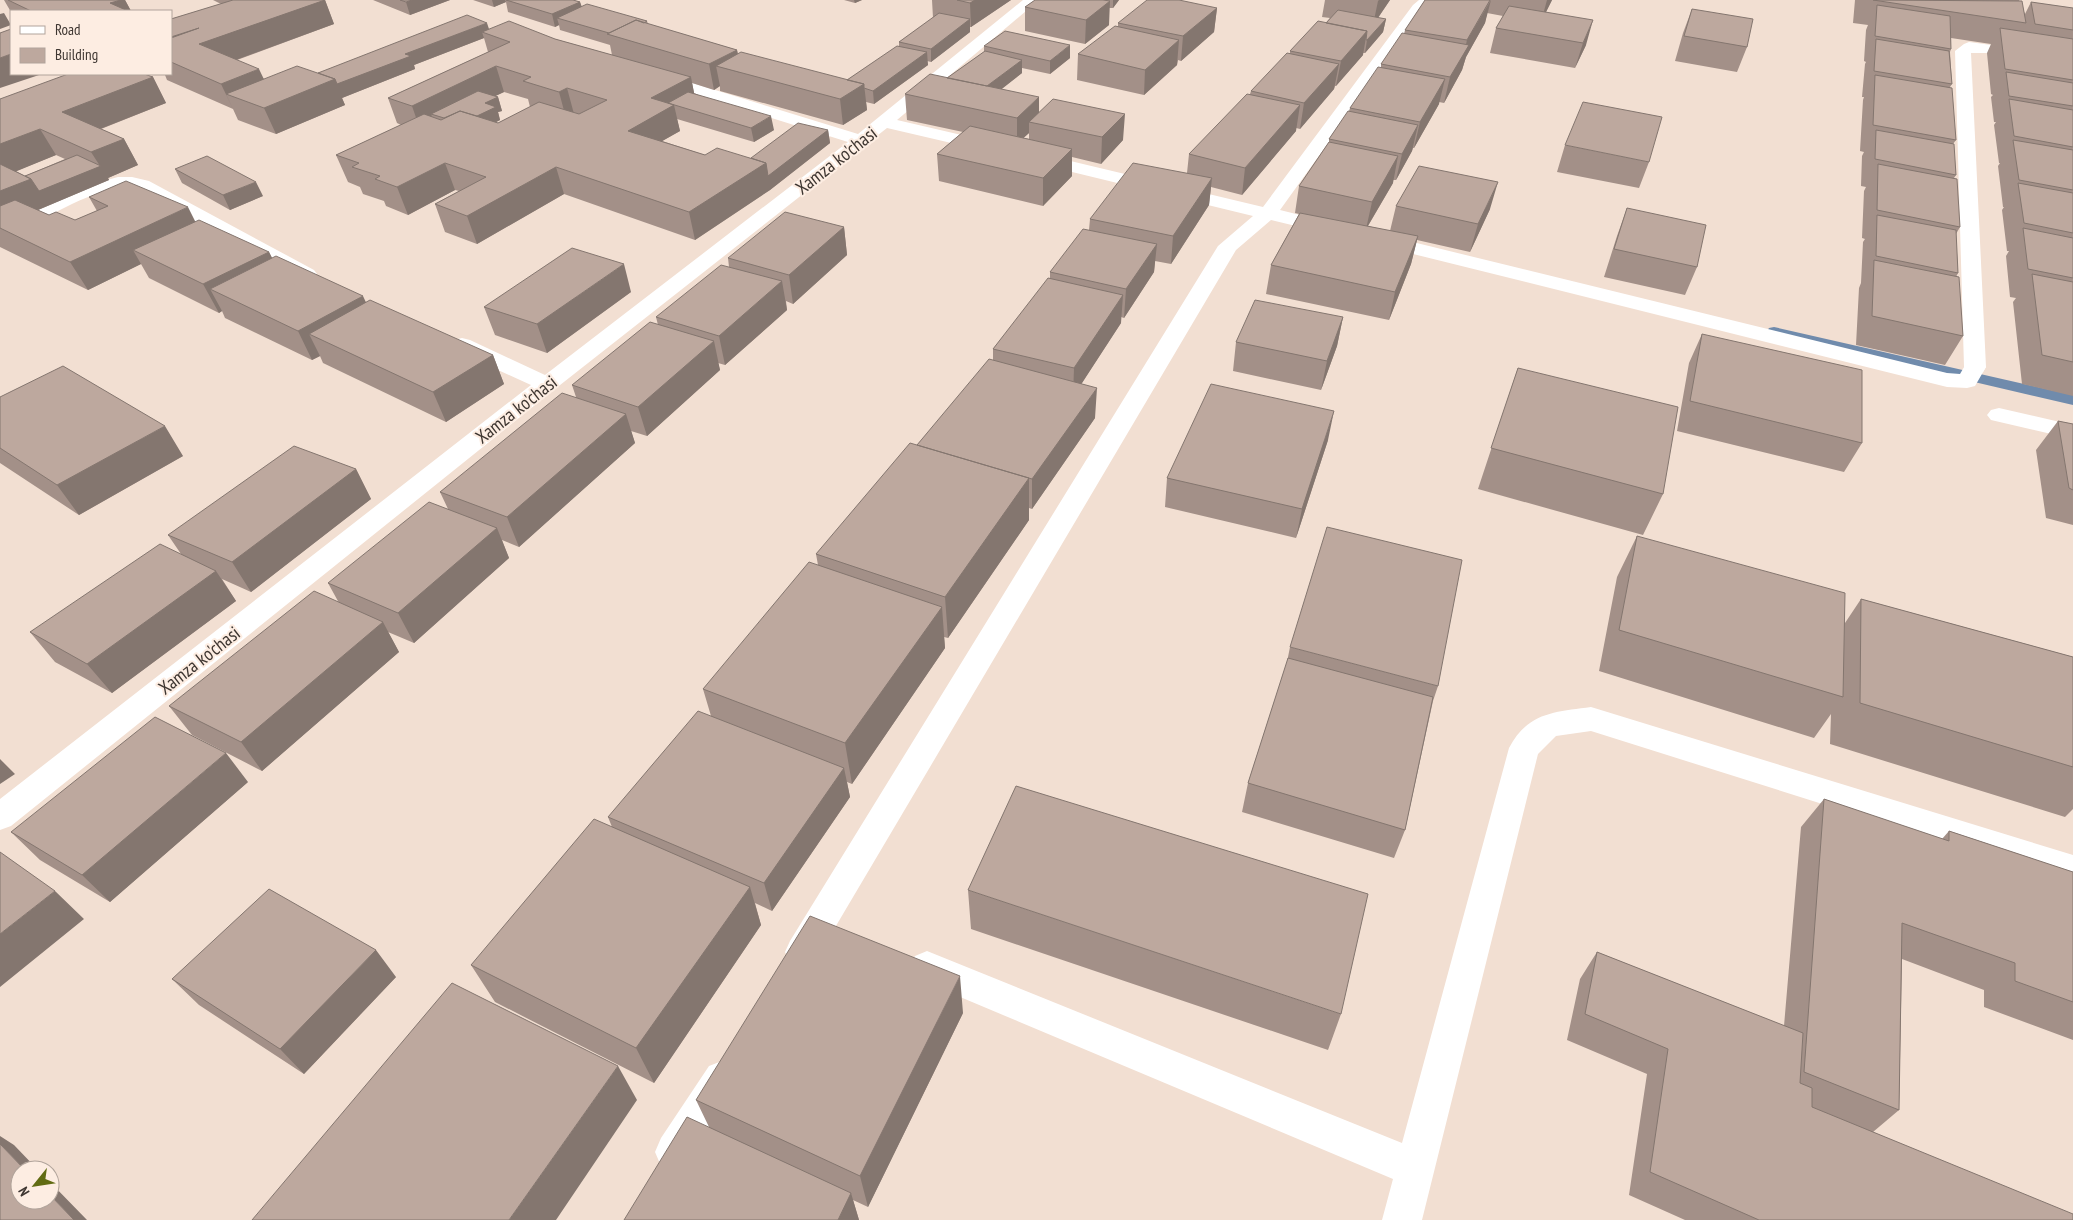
<svg xmlns="http://www.w3.org/2000/svg" width="2073" height="1220" viewBox="0 0 2073 1220" font-family="'PT Sans Narrow',sans-serif">
<rect width="100%" height="100%" fill="#f2dfd2"/>
<g fill="none" stroke-linecap="round" stroke-linejoin="round">
<path fill="#708bac" fill-rule="evenodd" d="M1774 327 2073 395V405L1769 334 1767 331 1769 328Z"/>
<path fill="#fff" fill-rule="evenodd" d="M1969 42 2073 56V66L1986 53H1971L1986 367 1983 372 1975 374 1967 372 1964 367 1955 51 1964 44Z"/>
<path fill="#fff" fill-rule="evenodd" d="M1023 0H1039L897 120 996 143 999 147 996 151 990 152 887 128 555 389 11 826 0 830V799L531 385 454 350 451 345 454 340 462 338 470 340 545 375 848 142 651 80 649 77 651 74H663L858 134Z
M1419 0H1435L1423 11 1280 210 1340 225 1343 229 1340 233 1333 235 1271 220 1236 250 814 963 802 968 790 963 785 952 790 941 1218 246 1253 216 1031 162 1028 158 1031 154 1037 153 1263 207 1413 5Z
M118 177H132L149 181 314 270 317 274 314 278 307 280 300 278 131 188C83 188 44 225 0 236V223L78 188Z
M1380 234 1947 373 1960 374 1967 362 1975 360 1983 362 1986 367 1975 386 1967 388 1947 387 1373 244 1370 240 1373 236Z
M1999 408 2073 425V439L1991 420 1987 415 1991 410Z
M1591 707 2073 855V883L1591 731 1556 736 1538 754 1422 1220H1382L1393 1179 915 978 909 967 915 956 927 951 1402 1143 1509 748C1528 712 1555 712 1591 707Z
M722 1061 735 1066 741 1079 735 1092 689 1166 675 1172 661 1166 655 1152 661 1138 709 1066Z"/>
</g>
<path fill="#a39088" fill-rule="evenodd" d="M4 0H125L131 11 11 12Z
M213 0H325L334 24 237 60 264 79 318 73 489 29 555 39 612 55 610 45 560 30 559 25 555 27 508 12 506 2 494 7 473 0H573L580 2 582 7 647 21 648 24 737 50 738 54 847 80 899 46V42L933 18 932 0H1011L971 27H970V32L931 62 927 61 928 65 874 104 866 102 867 110 843 125 720 91V86L714 90 692 83 694 93 774 130 754 142 677 119 680 131 662 141 705 155 751 158 828 130 830 143 770 190 695 240 564 194 477 244 445 232 435 204 459 191 455 190 408 215 386 206 384 201 363 194 360 187 348 182 336 155 401 125 397 123 388 98 488 52 484 38 414 65 415 69 342 98 345 105 276 134 238 120 233 109 167 80 165 75 161 74H171V19L221 4ZM504 92 528 99 530 107 498 123 496 122 500 120 498 112 502 111 498 97 495 96Z
M373 0H450L410 15Z
M844 0H862L855 3Z
M1035 0H1119L1113 8H1109V25L1085 44 1025 31V7Z
M1325 0H1390L1378 18 1386 19 1383 32 1365 53H1363V55L1336 86H1335L1334 89 1300 129 1296 128V131L1242 195 1211 187 1209 205 1171 264 1155 261 1154 272 1124 318 1121 317V323L1081 384 1095 418 1032 509 1029 508V520L948 638 944 637 945 648 852 784 847 782 850 797 772 911 755 903 761 925 654 1083 495 1002 471 965 612 827 608 817 711 716 703 689 818 565 816 554 917 445 993 360V349L1050 278V272L1089 230 1090 219 1187 173 1189 154 1250 94 1251 91 1290 54V51L1326 23 1330 18 1322 17Z
M1425 0H1552L1546 12 1586 45 1575 68 1490 53 1496 28 1503 16 1487 13 1485 23 1466 57 1462 70 1444 103 1439 102V104L1414 148H1413L1412 151 1396 180H1393V183L1368 226 1390 231 1396 206 1490 209 1470 252 1417 240 1411 264 1389 320 1266 294 1271 265 1299 214 1295 213 1299 186 1329 142V139L1349 111 1350 108 1381 67V64L1404 34 1405 30Z
M1855 0H2019L2025 14 2031 2 2073 8V396L2022 384 2013 302 2016 298 2010 297 2006 256 2009 251H2007L2002 210 2004 207H2003L1998 166 2000 163H1999L1994 125 1996 122H1994L1991 97 1993 95 1991 94 1987 53 1991 44 1951 38V49L1950 52 1952 84 1950 87 1956 140 1953 144 1956 175 1954 178 1960 227 1956 234 1958 273 1956 277 1963 336 1945 365 1856 345 1859 288 1861 283 1863 242 1865 239 1862 238 1864 191 1866 187 1861 186 1862 156 1864 152 1860 151 1863 100 1864 97H1862L1865 64 1866 62 1864 61 1866 30 1868 25 1853 23Z
M1217 8 1214 32 1181 61 1178 60 1177 65 1144 95 1077 80 1078 54 1118 27V23Z
M1692 9 1747 47 1737 72 1675 61 1683 33Z
M984 46 1070 58 1050 74 1022 68V73L1001 89 1039 112 1123 140 1101 164 1072 157V176L1043 206 939 181 937 154 963 132 907 120 905 94 947 78 984 52ZM1029 133V139L1023 138Z
M148 75 153 77 166 103 101 129 124 139 138 165 108 178 109 180 38 210 49 215 75 220 97 211 89 197 195 222 269 252 272 258 366 302 493 355 504 384 446 422 323 363 320 356 312 360 225 318 222 311 219 313 149 278 141 264 88 290 0 247V99ZM56 155 65 159 25 176 16 171Z
M1565 145 1649 162 1639 188 1557 172Z
M175 169 263 196 230 210 182 183Z
M1627 208 1697 267 1685 295 1604 277 1617 236Z
M844 227 847 255 793 304 786 301 787 310 725 365 718 363 720 370 647 436 631 431 635 443 519 547 502 540 509 558 414 643 388 632 399 652 262 771 192 735 169 706 339 603 328 583 448 509 440 492 576 397 572 385 658 325 656 317 729 267 728 258Z
M631 292 547 353 495 335 484 307Z
M1343 317 1337 346 1321 390 1233 371 1236 342Z
M1702 334 1862 443 1844 472 1677 431 1689 363Z
M1518 368 1663 494 1643 535 1478 489Z
M0 397 183 456 79 515 0 463Z
M2058 421 2073 424V525L2046 518 2036 450Z
M1328 440 1296 538 1165 507 1167 478Z
M356 469 371 499 251 592 222 579 236 601 112 693 55 662 30 632 181 554 168 535Z
M1637 536 1845 623 1861 599 2073 657V809L2065 817 1830 744 1831 714 1814 738 1599 671 1617 577Z
M1290 647 1438 686 1433 701 1405 830 1394 858 1242 812 1248 783 1287 662Z
M248 782 110 902 40 860 11 832Z
M1824 799 1942 839 1949 831 2073 872V1040L1984 1007V990L1902 959 1899 1110 1873 1132 2073 1220H1685L1629 1195 1647 1074 1567 1040 1580 979 1597 952 1784 1026 1801 827Z
M968 890 1341 1014 1328 1050 971 929Z
M396 977 304 1074 199 1005 172 979Z
M963 1013 868 1207 853 1200 859 1220H624L709 1127 696 1100Z"/>
<path fill="#84766f" d="M121 0H125L131 11H114L110 3Z
M325 0 334 24 211 69 171 62V37L199 28Z
M412 0H450L410 15 406 2Z
M492 0H505L506 2 494 7Z
M854 0H862L855 3Z
M975 0H1011L971 27 970 3Z
M1113 0H1119L1113 8Z
M1379 0H1390L1373 25 1378 1Z
M1491 0 1485 23 1466 57 1462 70 1444 103 1450 77 1464 53 1467 40Z
M1547 0H1552L1541 22Z
M1110 1 1109 25 1085 44 1086 20Z
M580 2 584 15 557 18 559 25 555 27 552 14Z
M1217 8 1214 32 1181 61 1183 36Z
M4 13 11 25 0 29V14Z
M970 19V32L931 62V49Z
M1386 19 1383 32 1365 53 1367 40Z
M1593 20 1586 45 1575 68 1583 43Z
M487 23 491 35 482 32 484 38 414 65 415 69 342 98 345 105 276 134 264 108 335 79Z
M1367 31 1363 55 1336 86 1341 61Z
M1179 40 1177 65 1144 95 1145 70Z
M1070 45V58L1050 74V61Z
M737 50 741 73 716 66 720 86 714 90 709 64Z
M927 52 928 65 874 104 873 91Z
M11 54V74H42L0 88V58Z
M1022 60V73L984 103 983 89Z
M1339 64 1334 89 1300 129 1304 103Z
M496 66 504 92 447 119 431 114 435 125 421 132 412 106Z
M259 69 271 94H226L233 109 221 84Z
M153 77 166 103 77 138 62 112Z
M691 77 696 103 674 105 680 131 634 157 628 131 651 98Z
M1445 79 1439 104 1414 148 1420 122Z
M864 84 867 110 843 125 840 99Z
M567 88 574 114 566 118 559 92Z
M498 97 502 111 498 112 500 120 466 138 461 124 485 103Z
M1039 97V123L1029 122V133L1017 144V118Z
M1300 105 1296 131 1242 195 1245 168Z
M1125 114 1123 140 1101 164 1102 137Z
M771 116 774 130 754 142 751 128Z
M1418 125 1412 151 1396 180 1402 154Z
M40 129 56 155 0 178V144Z
M828 130 830 143 770 190 695 240 689 212 766 163Z
M124 139 138 165 108 178 109 180 0 226V191L31 179 100 166 91 152Z
M1072 149V176L1043 206V178Z
M1398 156 1393 183 1366 229 1372 202Z
M445 163 455 190 408 215 397 187Z
M556 167 564 194 477 244 467 216Z
M1212 178 1209 205 1171 264 1173 236Z
M256 182 263 196 230 210 223 195Z
M1498 182 1490 209 1470 252 1478 224Z
M188 207 202 235 133 250 141 264 88 290 70 262Z
M844 227 847 255 793 304 789 275Z
M1418 236 1411 264 1389 320 1395 292Z
M1157 244 1154 272 1124 318 1126 289Z
M269 252 283 280 210 289 222 311 219 313 203 284Z
M624 264 631 292 547 353 537 324Z
M782 281 787 310 725 365 719 336Z
M1123 295 1121 323 1073 397 1074 368Z
M363 296 376 324 309 334 320 356 312 360 298 331Z
M1343 317 1337 346 1321 390 1327 361Z
M714 341 720 370 647 436 638 407Z
M493 355 504 384 446 422 433 392Z
M1097 388 1095 418 1032 509V479Z
M1334 411 1328 440 1296 538 1302 509Z
M626 414 635 443 519 547 507 517Z
M165 426 183 456 79 515 57 485Z
M356 469 371 499 251 592 232 562Z
M1029 478V520L948 638 945 597Z
M497 528 509 558 414 643 398 613Z
M216 571 236 601 112 693 87 664Z
M942 607 945 648 852 784 845 743Z
M383 622 399 652 262 771 241 742Z
M226 753 248 782 110 902 82 875Z
M0 759 15 774 0 784Z
M844 768 850 797 772 911 764 883Z
M750 887 761 925 654 1083 636 1048Z
M55 891 84 919 0 987V934Z
M376 950 396 977 304 1074 280 1049Z
M960 976 963 1013 868 1207 860 1176Z
M618 1066 637 1100 556 1220H509Z
M0 1136 14 1145 38 1170H25L0 1144Z
M50 1182 87 1220H74L50 1195Z
M851 1193 859 1220H838Z"/>
<path fill="#bda89e" stroke="#84766f" d="M8 0H121L110 3 128 11H31Z
M233 0H325L199 44 259 69 221 84 171 62V38L199 28 171 37V19Z
M400 0H412L406 2Z
M506 0H573L580 2 552 14Z
M957 0H975L970 3Z
M1035 0H1103L1110 1 1086 20 1025 7Z
M1147 0H1179L1217 8 1183 36 1118 23Z
M1425 0H1490L1467 40 1405 30Z
M1873 0 2022 1 2026 23Z
M2031 2 2073 8V30L2035 24Z
M587 4 647 21 644 23 636 20 609 33 557 18Z
M1877 5 1950 16 1951 49 1875 36Z
M1509 6 1593 20 1583 43 1496 28Z
M1692 9 1753 19 1747 47 1684 36Z
M1338 10 1386 19 1367 40H1366L1367 31 1326 23Z
M939 13 970 19 931 49 899 42Z
M467 15 487 23 405 54 411 56 337 84 335 79 318 73Z
M636 20 737 50 709 64 607 34Z
M509 21 555 39 691 77 651 98 674 105 628 131 705 155 717 148 766 163 689 212 556 167 467 216 435 204 486 177 445 163 397 187 375 179 380 176 352 167 359 163 336 155 424 114 441 120 460 111 498 123 539 102 579 114 607 100 567 88 559 92 523 81 531 77 496 66 412 106 388 98 510 42 482 32Z
M1318 21 1367 31 1341 61 1290 51Z
M1115 26 1179 40 1145 70 1078 54Z
M2000 28 2073 39V80L2005 69Z
M11 29V54L0 58V33Z
M1005 31 1070 45 1050 61 984 46Z
M1402 33 1469 45 1450 77 1381 64Z
M1876 39 1949 51 1952 84 1874 71Z
M897 46 927 52 873 91 864 88V84L847 80Z
M985 51 1022 60 987 86 947 78Z
M741 52 864 84 840 99 716 66Z
M1287 53 1339 64 1304 103 1251 91Z
M297 66 335 79 264 108 226 94Z
M1378 67 1445 79 1420 122 1350 108Z
M2006 72 2073 83V106L2009 96Z
M68 74H144L153 77 62 112 124 139 91 152 40 129 0 144V99Z
M930 74 1039 97 1017 118 905 94Z
M1875 75 1952 88 1956 140 1873 125Z
M478 91 498 97 485 103 496 107 477 116 460 111 444 118 431 114Z
M688 92 771 116 751 128 668 103Z
M1247 94 1300 105 1245 168 1189 154Z
M1053 99 1125 114 1102 137 1029 122Z
M2009 99 2073 110V147L2014 136Z
M1583 102 1662 117 1649 162 1565 145Z
M1348 111 1418 125 1402 154 1329 139Z
M798 123 828 130 768 176 766 163 751 158Z
M970 126 1072 149 1043 178 937 154Z
M1876 130 1954 144 1956 175 1875 159Z
M2013 140 2073 150V190L2019 180Z
M1329 142 1398 156 1372 202 1299 186Z
M77 155 101 166 39 191 31 179 25 176Z
M207 156 256 182 223 195 175 169Z
M1133 163 1212 178 1173 236 1090 219Z
M0 164 31 179 0 191Z
M1878 164 1957 179 1960 227 1877 210Z
M1419 166 1498 182 1478 224 1396 206Z
M126 181 188 207 70 262 0 228V206L15 200 49 215 56 212 75 220 108 206 89 197Z
M2018 183 2073 193V233L2024 223Z
M1627 208 1706 225 1697 267 1614 249Z
M785 212 844 227 789 275 728 258Z
M1300 213 1418 236 1395 292 1271 265Z
M1877 215 1956 230 1958 273 1876 256Z
M199 220 269 252 203 284 133 250Z
M2023 228 2073 238V278L2028 269Z
M1083 229 1157 244 1126 289 1050 272Z
M572 248 624 264 537 324 484 307Z
M276 256 363 296 298 331 210 289Z
M1874 260 1959 277 1963 336 1872 316Z
M721 265 782 281 719 336 656 317Z
M2032 274 2073 282V362L2042 355Z
M1048 278 1123 295 1074 368 993 349Z
M370 300 493 355 433 392 309 334Z
M1255 300 1343 317 1327 361 1236 342Z
M650 322 714 341 638 407 572 385Z
M1702 334 1862 370V443L1690 401Z
M989 359 1097 388 1032 479 917 445Z
M63 366 165 426 57 485 0 448V397Z
M1518 368 1678 407 1663 494 1491 448Z
M1211 384 1334 411 1302 509 1167 478Z
M562 393 626 414 507 517 440 492Z
M2058 421 2073 424V490L2069 488Z
M910 443 1029 478 945 597 816 554Z
M294 446 356 469 232 562 168 535Z
M429 502 497 528 398 613 328 583Z
M1327 527 1462 560 1438 686 1290 647Z
M1637 536 1845 593 1843 697 1619 630Z
M160 544 216 571 87 664 30 632Z
M809 562 942 607 845 743 703 689Z
M314 591 383 622 241 742 169 706Z
M1861 599 2073 657V767L1860 703Z
M1288 658 1433 697 1405 830 1248 783Z
M698 711 844 768 764 883 608 817Z
M155 717 226 753 82 875 11 832Z
M1016 786 1368 894 1341 1014 968 890Z
M1824 799 1949 841V831L2073 872V1002L2015 981V963L1902 923 1899 1110 1804 1072Z
M594 819 750 887 636 1048 471 965Z
M0 852 55 891 0 934Z
M269 889 376 950 280 1049 172 979Z
M810 916 960 976 860 1176 696 1100Z
M1597 952 1803 1033 1800 1083 1812 1088V1107L2073 1214V1220H1759L1650 1172 1668 1049 1585 1014Z
M452 983 618 1066 509 1220H252Z
M687 1117 851 1193 838 1220H624Z
M0 1144 25 1170H20V1200H50V1195L74 1220H0Z"/>
<g text-anchor="middle" stroke-width="4" stroke-linejoin="round" paint-order="stroke">
<g font-size="19" fill="#3e3631" stroke="#fdede2">
<text transform="translate(836 160) rotate(-38)" y="7">Xamza ko'chasi</text>
<text transform="translate(516 409) rotate(-38)" y="7">Xamza ko'chasi</text>
<text transform="translate(199 660) rotate(-38)" y="7">Xamza ko'chasi</text>
</g>
</g>
<rect x="10" y="10" width="162" height="65" fill="#fdede2" stroke="#b1a49b"/>
<rect x="20" y="26" width="25" height="8" fill="#ffffff" stroke="#b1a49b"/>
<text x="55" y="35" font-size="15" fill="#3e3631">Road</text>
<rect x="20" y="48" width="25" height="15" fill="#bda89e" stroke="#b1a49b"/>
<text x="55" y="60" font-size="15" fill="#3e3631">Building</text>
<g transform="translate(35 1185) rotate(240)"><circle r="24" fill="#fdede2" stroke="#b1a49b"/>
<path d="M0-4L9 19L0 12L-9 19Z" fill="#616b12"/>
<text y="-8" font-size="14" font-weight="bold" text-anchor="middle" fill="#3e3631">N</text>
</g>
</svg>
